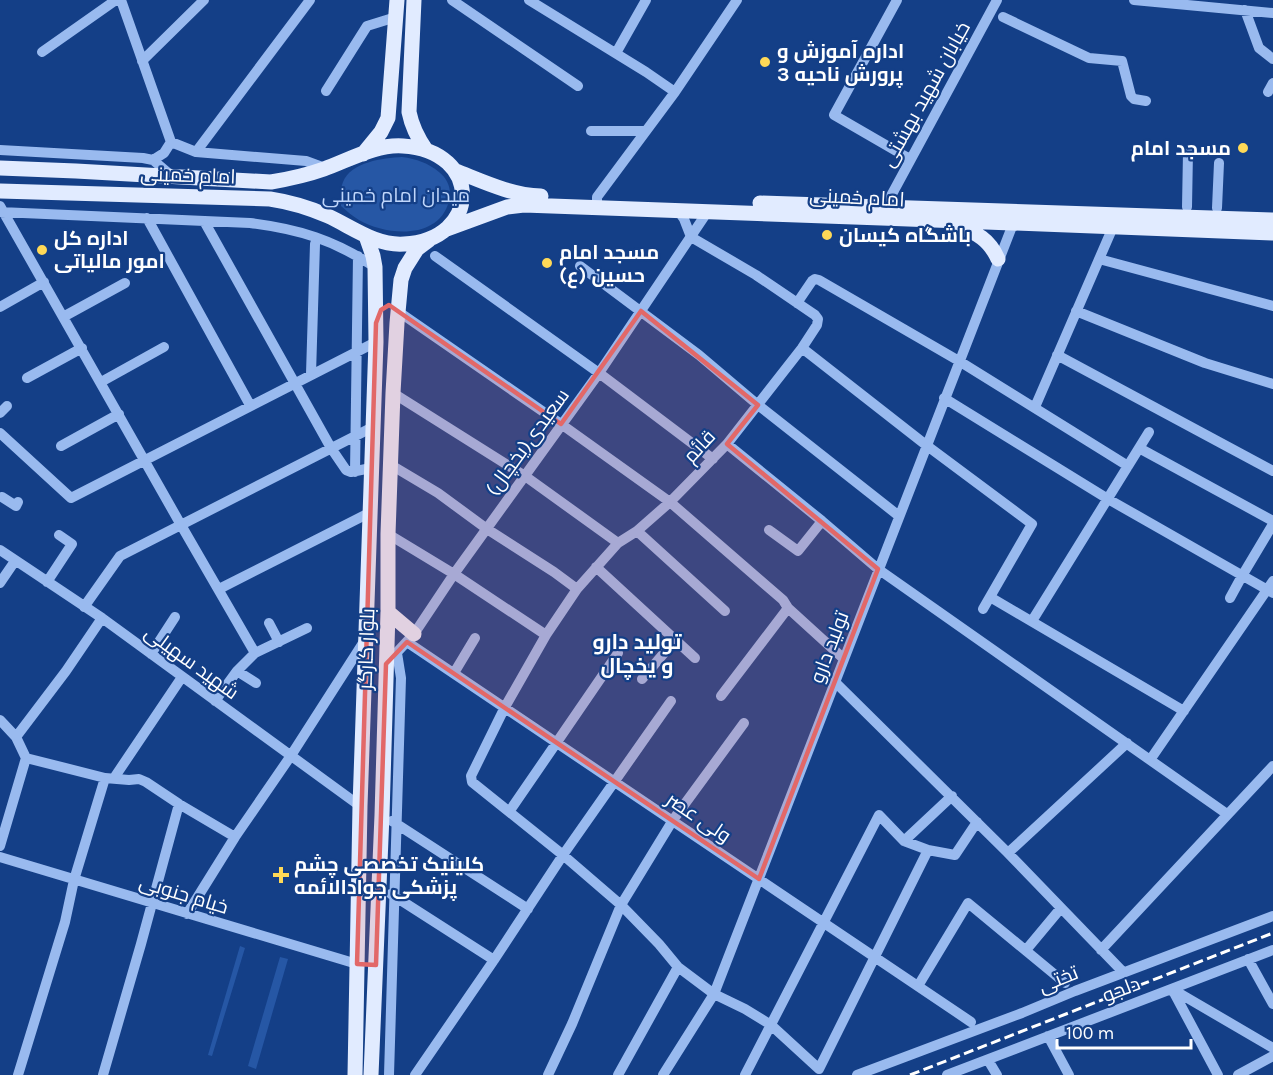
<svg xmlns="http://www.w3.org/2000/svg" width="1273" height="1075" viewBox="0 0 1273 1075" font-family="Karla,Cairo,sans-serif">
<rect width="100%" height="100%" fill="#143f87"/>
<path fill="#2657a5" d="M402 157C417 159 428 163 439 172 448 179 452 190 449 201 439 240 387 236 359 220 352 216 347 211 341 206 341 198 340 189 343 182 351 162 383 158 402 157Z
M240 946 245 948 212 1056 208 1055Z
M280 957 288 959 256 1069 248 1066Z"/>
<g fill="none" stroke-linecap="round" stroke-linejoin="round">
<path stroke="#99baef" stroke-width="10" d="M121 0 171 142 196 152 306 161 325 168
M452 0 578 86
M529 0 646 72 675 92
M897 0 834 115 910 159
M1134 0 1273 13
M1245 10 1259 48 1273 59
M1003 17 1089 58 1122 61 1131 96 1134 99 1146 101
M42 52 116 0
M616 53 646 0
M142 61 204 0
M326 91 367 26 396 17
M1268 92 1273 83
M591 131H646
M0 150 143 158 153 160 173 177
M196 152 310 0
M153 160 164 153 171 142
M0 206 181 525 255 653
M597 207V197L675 92 737 0
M885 207 997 0
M1187 207 1188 152
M1217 208 1219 163
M677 209 684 219 691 237
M0 212 250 223C299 229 334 240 375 267
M147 218 250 405
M204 221 331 448 346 470 351 472 371 468
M691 237 756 275 815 315 818 319 817 325 802 348 727 444 670 502 637 531 618 543 577 589 546 635 505 707 471 776 472 782 563 855 621 905 659 944 678 967 714 994 745 1009 771 1025 819 1069 928 850
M435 256 599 373 713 459
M1099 259 1273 306
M580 266 699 355 758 405 899 516
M797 303 812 281 815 279 819 280 959 361 1128 466
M0 307 44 282
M1076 311 1205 363 1273 384
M399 312 561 424 670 502 783 600 788 608 844 659
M63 317 125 283
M802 348 926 445 1032 524 983 609
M1057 355 1273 471
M311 374 315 244
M27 378 82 348
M101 382 164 347
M393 393 525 476 618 543
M944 398 1108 499 1273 593
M1035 407 1113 227
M0 413 7 406
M0 433 71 498 376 342
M727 444 822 521 878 569 1227 814
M61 446 119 414
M1139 448 1273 521
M391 465 438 493 487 529 554 572 577 589
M355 472 358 256
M2 497 16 506 18 502
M769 530 798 551 822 521
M637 531 725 611
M388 534 454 574 546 635
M0 550 102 618 360 806
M596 567 695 658
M47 582 72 544 59 535
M0 583 15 561
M219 589 371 512
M990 597 1184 711
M1230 598 1242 576 1273 524
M84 607 120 556 373 427
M1032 621 1149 432
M269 623 279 642
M407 642 971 1022
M151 654 175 617
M386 664 414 634 454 574 599 373 708 211
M237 671 256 683
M454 673 475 638
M642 679 676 639
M835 682 1008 853 1124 973
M721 696 788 608
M215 701 237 671 255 653 307 628
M0 720 16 737 26 758 105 778 129 780 139 779 146 782 179 804 235 837
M16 737 66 671 102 618
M1150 760 1273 581
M114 778 182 677
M509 812 618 653
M392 821 528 909
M904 841 952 796
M0 846 26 758
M1008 853 1127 743
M0 857 357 964
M391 894 494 960
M187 914 235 837 290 757 365 640
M1026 950 1061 908
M1101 950 1273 766
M1248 959 1273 1004
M918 986 968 903 1065 983
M1172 989 1273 1048
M1172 989 1218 1075
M1048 1036 1069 1075
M988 1060 997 1075
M18 1075 65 922 74 880 105 778
M103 1075 141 944 179 804
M389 1075 401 678 397 653
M415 1075 494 960 563 855 671 701
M548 1075 572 1024 621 905 673 820 744 723
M618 1075 678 967
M663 1075 714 994 1013 224
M745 1075 879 815 904 841 928 850 955 855 977 822
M857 1075 1022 1013 1075 991 1273 916
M947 1075 1273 950
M1238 1075 1273 1056"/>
<path stroke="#e1ebff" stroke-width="15" d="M414 0 409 112C412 127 417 137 426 150
M363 154 381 132 388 118 397 0
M0 168 76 171 271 182C289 179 307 175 324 169 349 160 376 144 403 146 483 151 481 240 404 244 376 246 352 227 328 216 310 208 290 202 270 199L0 191
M456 171C484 182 511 195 541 196
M760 203 1273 220
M957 226C977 233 989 239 998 259
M447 229 507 207 524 205C774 212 1023 225 1273 233
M388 612 414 634
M355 1075 360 806 376 342 375 267 373 256 366 236
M371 1075 382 815 388 612V534L393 393 397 323 401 280 405 268 417 249 429 240"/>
<path stroke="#fff" stroke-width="3" stroke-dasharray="10 4.5" stroke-linecap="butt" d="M910 1075 1273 933"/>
</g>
<path fill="#e26868" fill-opacity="0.2" stroke="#e26868" stroke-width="4.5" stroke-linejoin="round" d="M389 305 561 424 641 311 758 405 727 444 878 569 759 879 407 642 386 664 376 965 357 964 376 323 381 310Z"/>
<g fill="#ffd957" stroke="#143f87" stroke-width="2">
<circle cx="765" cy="62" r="6"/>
<circle cx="1243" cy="148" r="6"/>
<circle cx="827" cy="235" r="6"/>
<circle cx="42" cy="250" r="6"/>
<circle cx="547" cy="263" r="6"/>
<path d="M278 866h6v6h6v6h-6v6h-6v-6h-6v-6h6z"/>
</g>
<g text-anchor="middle" stroke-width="4.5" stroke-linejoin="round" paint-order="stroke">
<g font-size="20" font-weight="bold" fill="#fff" stroke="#143f87" text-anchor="start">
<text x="777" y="58">اداره آموزش و<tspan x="777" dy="23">پرورش ناحیه 3</tspan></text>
<text x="1231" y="155" text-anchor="end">مسجد امام</text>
<text x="839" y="242">باشگاه کیسان</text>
<text x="54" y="245">اداره کل<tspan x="54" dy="23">امور مالیاتی</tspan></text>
<text x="559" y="259">مسجد امام<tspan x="559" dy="23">حسین (ع)</tspan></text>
<text x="294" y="871">کلینیک تخصصی چشم<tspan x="294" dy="23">پزشکی جوادالائمه</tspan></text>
</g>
<g font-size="20" fill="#fff" stroke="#143f87">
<text transform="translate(925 94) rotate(-61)" y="7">خیابان شهید بهشتی</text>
<text transform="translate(188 175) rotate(2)" y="7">امام خمینی</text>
<text transform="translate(857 197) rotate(3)" y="7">امام خمینی</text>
<text transform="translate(527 442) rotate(-54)" y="7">سعیدی(یخچال)</text>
<text transform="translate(699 446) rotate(-47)" y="7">قائم</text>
<text transform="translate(829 647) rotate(-69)" y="7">تولید دارو</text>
<text transform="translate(366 649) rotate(-88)" y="7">بلوار کارگر</text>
<text transform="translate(192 662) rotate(36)" y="7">شهید سهیلی</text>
<text transform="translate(699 817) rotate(34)" y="7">ولی عصر</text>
<text transform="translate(184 894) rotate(17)" y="7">خیام جنوبی</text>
<text transform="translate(1058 979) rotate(-22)" y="7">تختی</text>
<text transform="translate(1121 989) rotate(-21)" y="7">دلجو</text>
</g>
<g font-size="20" fill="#bfd6fb" stroke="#143f87">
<text x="396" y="202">میدان امام خمینی</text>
</g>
<g font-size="21" font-weight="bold" fill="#fff" stroke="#143f87">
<text x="637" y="649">تولید دارو<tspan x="637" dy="24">و یخچال</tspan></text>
</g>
</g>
<path d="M1057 1039v9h134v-9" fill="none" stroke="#ffffff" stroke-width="3"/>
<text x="1066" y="1039" font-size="18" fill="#ffffff" stroke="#143f87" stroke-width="4.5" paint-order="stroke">100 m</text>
</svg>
